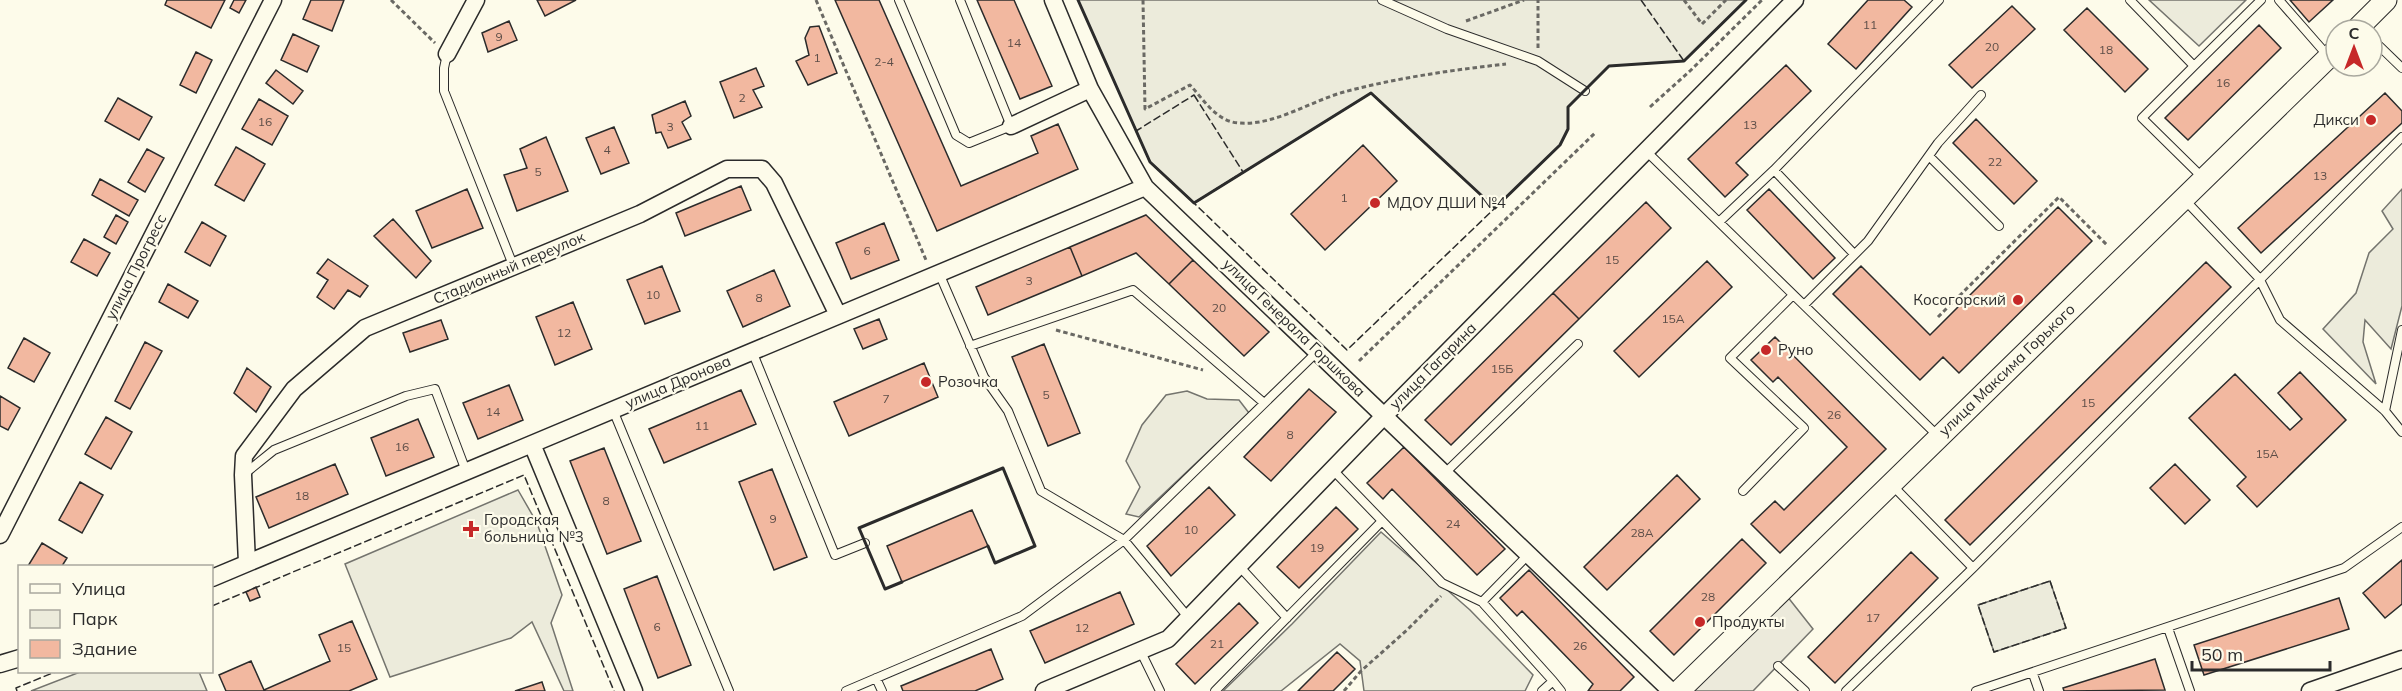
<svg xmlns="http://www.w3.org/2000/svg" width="2402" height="691" viewBox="0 0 2402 691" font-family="Mulish,sans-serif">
<rect width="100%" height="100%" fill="#fdfbea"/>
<path fill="#ecebdb" stroke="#74746e" stroke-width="1.5" d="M1078 0H1746L1684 61 1609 66 1568 107V129L1560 145 1495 208 1371 93 1194 203 1150 162Z
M2149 0H2246L2199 46Z
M2402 189V306L2391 349 2365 320 2363 342 2376 384 2323 329 2356 293 2369 253 2393 229 2382 211Z
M1187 391 1207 399 1239 400 1249 413 1139 517 1126 514 1140 487 1126 461 1142 425 1166 395Z
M518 490 537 523 562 595 551 623 573 691H564L532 622 511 638 390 677 345 564Z
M1381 532 1470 610 1533 675 1525 691H1364L1360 661 1340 644 1281 691H1223L1292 624Z
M2050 581 2066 628 1994 652 1978 605Z
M80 672H199L207 691H31Z"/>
<path fill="#eceadb" stroke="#74746e" stroke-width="1.5" d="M1783 591 1813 629 1753 691H1679Z"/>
<path fill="#f2b8a0" stroke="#2b2b2b" stroke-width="1.5" d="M167 0H225L211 28 165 5Z
M234 0H246L239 13 230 8Z
M311 0H344L332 31 303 19Z
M537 0H576L545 16Z
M835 0H879L961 186 1038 153 1031 136 1058 124 1078 169 937 231Z
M977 0H1014L1052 86 1020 99Z
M1868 0H1904L1912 7 1856 69 1828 44Z
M2290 0H2333L2309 22Z
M2012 6 2035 29 1972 88 1949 65Z
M2087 8 2148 69 2125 92 2064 30Z
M509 21 517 40 488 52 482 33Z
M2259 25 2281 48 2188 140 2165 118Z
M819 26 837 73 808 85 796 61 809 55 805 38 810 27Z
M293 34 319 46 307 72 281 60Z
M196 52 212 60 196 93 180 85Z
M1786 65 1811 91 1736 163 1748 175 1725 197 1688 159Z
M756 68 764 86 753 90 762 107 734 118 720 82Z
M276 70 303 91 293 104 266 83Z
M2385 93 2402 111V123L2261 253 2238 228Z
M118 98 152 117 139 140 105 121Z
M259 99 288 116 272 145 242 129Z
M685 101 691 116 682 122 691 139 668 148 661 132 656 133 652 115Z
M1976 119 2037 181 2014 204 1953 143Z
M614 127 629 163 601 174 586 138Z
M546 137 568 191 517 211 504 175 527 168 520 149Z
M1363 145 1397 181 1325 250 1291 214Z
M236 147 265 164 244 201 215 185Z
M147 149 164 158 145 192 128 182Z
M100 179 138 200 129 216 92 195Z
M741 186 751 210 685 236 676 213Z
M467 189 483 228 432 248 416 211Z
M1769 189 1835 258 1813 279 1747 210Z
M1646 202 1671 228 1579 319 1553 293Z
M2058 207 2092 241 1959 373 1943 357 1920 380 1833 294 1861 266 1930 335Z
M116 215 128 222 116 244 104 237Z
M1146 215 1193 260 1169 284 1136 253 1082 276 1070 247Z
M393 219 431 261 416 278 374 236Z
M202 222 226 236 210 266 185 252Z
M884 223 899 260 851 279 836 243Z
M84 239 110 253 97 276 71 262Z
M1070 247 1082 276 988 315 976 287Z
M328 259 368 286 360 297 348 290 334 309 317 297 328 280 317 273Z
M1193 260 1269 332 1244 356 1169 284Z
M1707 261 1732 287 1639 377 1614 351Z
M2206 262 2231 287 1970 545 1945 520Z
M662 266 680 311 645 324 627 280Z
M774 270 790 306 743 327 727 291Z
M168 284 198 301 188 318 159 302Z
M1553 293 1579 319 1451 445 1425 420Z
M573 302 592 349 555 365 536 317Z
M879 319 887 339 863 349 854 329Z
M441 320 448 339 410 352 403 333Z
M1775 337 1886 449 1780 553 1751 524 1775 501 1784 510 1847 447 1778 377 1773 382 1751 360Z
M24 338 50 353 34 382 8 368Z
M145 342 162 351 130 409 115 401Z
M1044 344 1080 433 1048 446 1012 357Z
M924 363 938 397 849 436 834 402Z
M247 368 271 387 256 412 234 393Z
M2300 372 2346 420 2257 507 2237 486 2246 477 2189 418 2235 374 2290 430 2302 419 2278 393Z
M509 385 523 420 478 439 463 403Z
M1309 389 1336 412 1271 481 1244 457Z
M741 390 756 424 664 463 649 429Z
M0 396 20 408 8 430 0 426Z
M106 417 132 432 111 469 85 454Z
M418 419 434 457 386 476 371 438Z
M1404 447 1505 549 1477 575 1392 489 1383 499 1367 483Z
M604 448 641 541 607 554 570 461Z
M335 464 348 494 269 528 256 497Z
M2175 464 2210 500 2185 524 2150 488Z
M772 469 807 557 774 570 739 482Z
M1677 475 1700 499 1607 590 1584 567Z
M80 482 103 495 82 533 59 520Z
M1209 487 1235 515 1171 576 1147 546Z
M1336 507 1358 529 1299 588 1277 567Z
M972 510 988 546 902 582 887 546Z
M1742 539 1766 563 1674 655 1650 631Z
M42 543 67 558 62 566H28Z
M1911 552 1938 578 1835 683 1808 657Z
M2402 560V604L2385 618 2363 593Z
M1529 570 1634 677 1620 691H1588L1593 684 1522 611 1517 616 1500 598Z
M657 576 691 665 658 678 624 589Z
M256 587 260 597 250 601 246 592Z
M1120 592 1134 624 1045 663 1030 631Z
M2339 598 2349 629 2204 675 2194 645Z
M1239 603 1258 623 1195 684 1176 664Z
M352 621 377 679 349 691H226L219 675 251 661 264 690 330 661 319 635Z
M991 649 1003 679 975 691H903L901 686Z
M1337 652 1355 669 1333 691H1298Z
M2155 659 2165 690 2064 691 2063 688Z
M542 682 545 691H515Z"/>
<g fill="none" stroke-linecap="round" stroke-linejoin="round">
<defs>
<path id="service" d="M899 0 956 135 969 143 1011 126 960 0
M1382 0 1447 29 1538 61 1585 91
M2130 0 2194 66 2261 0
M2279 0 2328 56
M2372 39 2402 68
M447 54 444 68V91L513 265
M2194 66 2142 118 2203 178
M1646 151 1938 436
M1929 156 1999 226
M1774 170 1939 0
M2184 199 2259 278 2280 320 2385 411 2402 432
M1719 222 1774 170 1854 254
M939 273 984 377 1008 411 1041 491 1124 540 1188 617
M1804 305 1868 241 1938 143 1981 95
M970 346 1133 290 1264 403
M752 351 835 555 865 543
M613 410 729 691
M2385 411 2402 330
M1332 469 1442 583 1482 602
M1445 473 1578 344
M243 475 274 450 406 396 435 389 466 471
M1892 485 1973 568
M1743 491 1804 428 1730 358 1793 295
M1529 554 1482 602 1553 681
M1239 566 1287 618
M2168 628 2190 691
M1140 650 1160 691
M1778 666 1805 691
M2033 674 2039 691
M876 678 882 691
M846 691 1022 616 1124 540 1318 351
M1215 691 1382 521
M1542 691 1553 681 1561 691
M1846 691 1973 568 2402 137
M1976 691 2344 568 2402 527"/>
<path id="minor" d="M1053 0 1090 89 1145 187 1671 691
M447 54 476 0
M1011 126 1090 89
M532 444 634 691
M0 535 273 0
M247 563 243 475 244 456 294 389 365 328 640 214 727 169H762L774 183 838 315
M212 578 1145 187
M0 664 20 658
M1044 691 1168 639 1385 415 1795 0
M2310 691 2402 659"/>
<path id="tertiary" d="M2356 30 2386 0
M1679 691 2336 50"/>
</defs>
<use href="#service" stroke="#2b2b2b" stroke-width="10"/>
<use href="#minor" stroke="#2b2b2b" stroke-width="19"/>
<use href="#tertiary" stroke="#2b2b2b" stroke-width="23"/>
<path stroke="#6a6964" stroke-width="3" stroke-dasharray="4.5 3" stroke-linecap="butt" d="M391 0 435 43
M816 0 926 260
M1143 0 1145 109 1190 85C1204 100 1217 122 1239 123 1274 126 1311 101 1344 92 1396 78 1452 70 1506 64
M1684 0 1702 24 1726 0
M1466 21 1524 0
M1538 48V0
M1650 107 1691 70 1762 0
M1938 317 2059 197 2107 245
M1056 330 1203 370
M1359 361 1595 133
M1344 691 1361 671 1408 629 1441 596"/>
<use href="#service" stroke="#fdfbea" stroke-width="8"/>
<use href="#minor" stroke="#fdfbea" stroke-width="16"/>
<use href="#tertiary" stroke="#fdfbea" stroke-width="21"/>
<path stroke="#2b2b2b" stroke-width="1.5" stroke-dasharray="8 3" stroke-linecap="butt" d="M1641 0 1684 61
M1371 93 1495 208 1347 350 1194 203Z
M1194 95 1243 172 1194 203 1150 162 1136 131Z
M2050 581 2066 628 1994 652 1978 605Z
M212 606 524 475 614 691
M17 691 16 688 55 672"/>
<path stroke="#2b2b2b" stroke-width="3" d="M1078 0 1150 162 1194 203 1371 93 1495 208 1560 145 1568 129V107L1609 66 1684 61 1746 0
M902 582 885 589 859 528 1003 468 1035 546 995 563 988 546"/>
</g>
<g fill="#c62828" stroke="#fdfbea" stroke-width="2">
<circle cx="2371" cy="120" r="6"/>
<circle cx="1375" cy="203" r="6"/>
<circle cx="2018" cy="300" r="6"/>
<circle cx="1766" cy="350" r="6"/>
<circle cx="926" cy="382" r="6"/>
<path d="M468 520h6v6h6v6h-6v6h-6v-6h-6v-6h6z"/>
<circle cx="1700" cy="622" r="6"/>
</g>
<g text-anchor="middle" stroke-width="4.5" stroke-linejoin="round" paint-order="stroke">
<g font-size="12" fill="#5d4e48">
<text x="1870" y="29">11</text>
<text x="499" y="41">9</text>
<text x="1014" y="47">14</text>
<text x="1992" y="51">20</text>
<text x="2106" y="54">18</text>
<text x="817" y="62">1</text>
<text x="884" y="66">2-4</text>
<text x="2223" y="87">16</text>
<text x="742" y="102">2</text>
<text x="265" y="126">16</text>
<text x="1750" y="129">13</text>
<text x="670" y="131">3</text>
<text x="607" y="154">4</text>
<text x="1995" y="166">22</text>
<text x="538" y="176">5</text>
<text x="2320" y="180">13</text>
<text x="1344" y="202">1</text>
<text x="867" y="255">6</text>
<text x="1612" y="264">15</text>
<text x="1029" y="285">3</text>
<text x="653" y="299">10</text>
<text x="759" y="302">8</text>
<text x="1219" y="312">20</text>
<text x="1673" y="323">15А</text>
<text x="564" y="337">12</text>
<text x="1502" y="373">15Б</text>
<text x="1046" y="399">5</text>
<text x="886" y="403">7</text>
<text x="2088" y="407">15</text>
<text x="493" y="416">14</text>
<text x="1834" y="419">26</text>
<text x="702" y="430">11</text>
<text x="1290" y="439">8</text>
<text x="402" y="451">16</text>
<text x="2267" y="458">15А</text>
<text x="302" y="500">18</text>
<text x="606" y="505">8</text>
<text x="773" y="523">9</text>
<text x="1453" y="528">24</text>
<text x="1191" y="534">10</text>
<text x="1642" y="537">28А</text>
<text x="1317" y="552">19</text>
<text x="1708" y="601">28</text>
<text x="1873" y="622">17</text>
<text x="657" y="631">6</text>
<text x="1082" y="632">12</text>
<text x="1217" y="648">21</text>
<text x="1580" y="650">26</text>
<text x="344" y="652">15</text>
</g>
<g font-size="15" fill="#2b2b2b" stroke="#fdfbea" text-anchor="start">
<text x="2359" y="125" text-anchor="end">Дикси</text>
<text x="1387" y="208">МДОУ ДШИ №4</text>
<text x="2006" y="305" text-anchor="end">Косогорский</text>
<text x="1778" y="355">Руно</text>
<text x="938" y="387">Розочка</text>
<text x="484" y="525">Городская<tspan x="484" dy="17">больница №3</tspan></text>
<text x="1712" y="627">Продукты</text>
</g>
<g font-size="15" fill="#2b2b2b" stroke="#fdfbea">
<text transform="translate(136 267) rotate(-63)" y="5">улица Прогресс</text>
<text transform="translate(509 268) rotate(-23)" y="5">Стадионный переулок</text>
<text transform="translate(1294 328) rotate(44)" y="5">улица Генерала Горшкова</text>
<text transform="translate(1433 366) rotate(-45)" y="5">улица Гагарина</text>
<text transform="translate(2007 370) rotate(-44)" y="5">улица Максима Горького</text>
<text transform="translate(678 382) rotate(-23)" y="5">улица Дронова</text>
</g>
</g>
<rect x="18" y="565" width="195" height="108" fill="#fdfbea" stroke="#a9a89e" stroke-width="1.5"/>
<rect x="30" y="584" width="30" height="9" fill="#fdfbea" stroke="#a9a89e" stroke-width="1.5"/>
<text x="72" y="595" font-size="18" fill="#2b2b2b">Улица</text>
<rect x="30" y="610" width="30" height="18" fill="#ecebdb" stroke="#a9a89e" stroke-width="1.5"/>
<text x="72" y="625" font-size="18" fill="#2b2b2b">Парк</text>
<rect x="30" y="640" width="30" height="18" fill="#f2b8a0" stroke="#a9a89e" stroke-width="1.5"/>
<text x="72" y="655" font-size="18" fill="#2b2b2b">Здание</text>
<g transform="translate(2354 48)"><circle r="28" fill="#fdfbea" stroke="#a9a89e" stroke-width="1.5"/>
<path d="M0-4.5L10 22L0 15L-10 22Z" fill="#c62828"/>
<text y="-9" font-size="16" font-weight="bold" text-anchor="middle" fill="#2b2b2b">С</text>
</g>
<path d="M2192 661v9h138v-9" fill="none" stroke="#2b2b2b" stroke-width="3"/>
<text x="2201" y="661" font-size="18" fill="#2b2b2b" stroke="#fdfbea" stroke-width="4.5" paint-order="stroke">50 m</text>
</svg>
